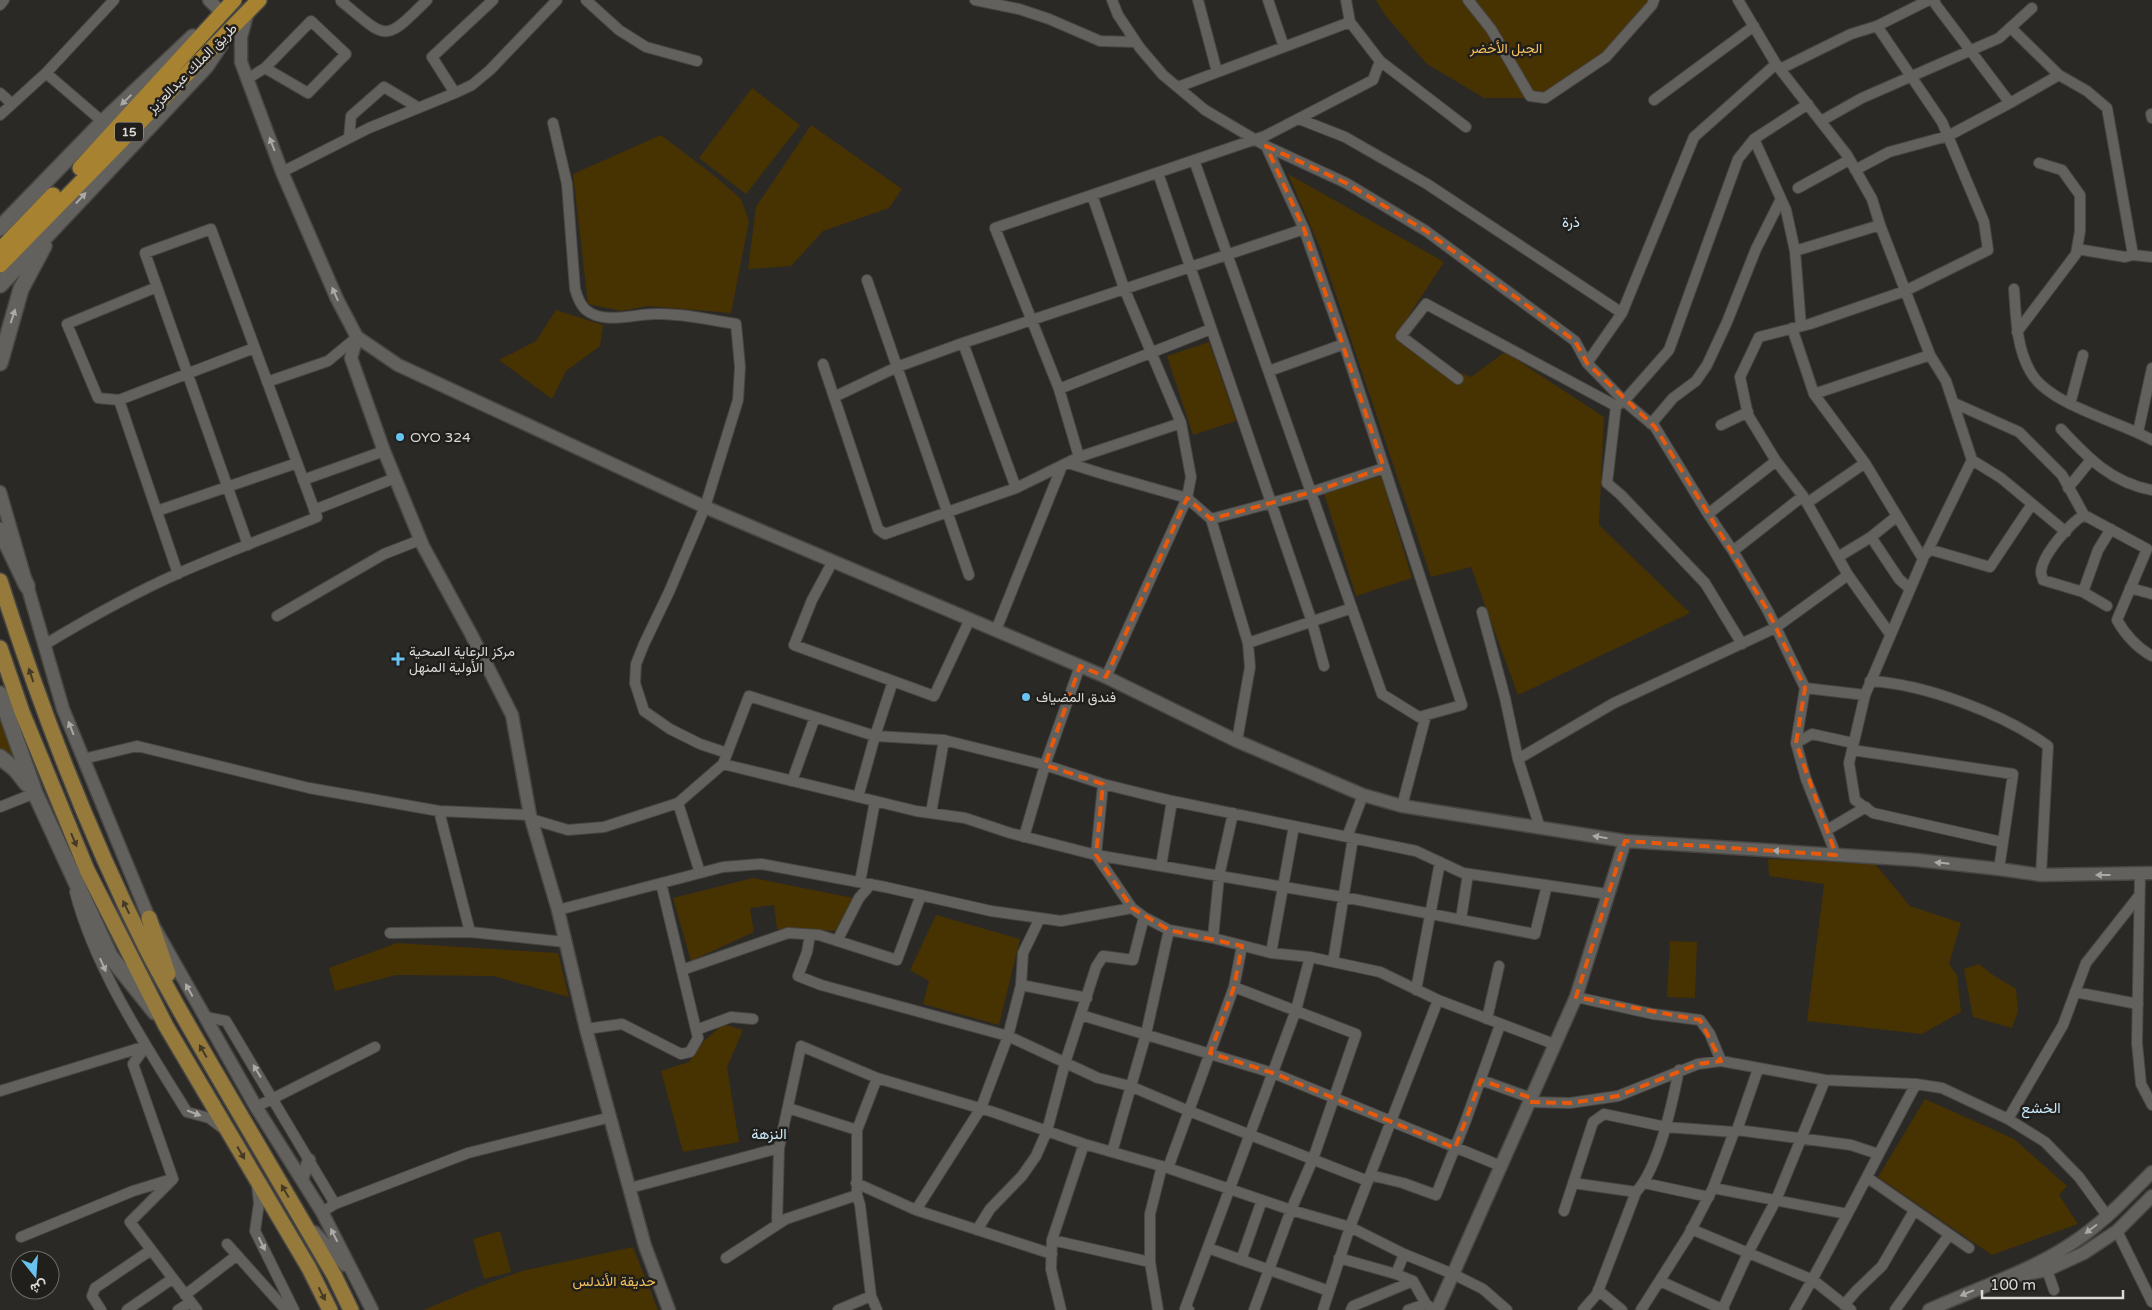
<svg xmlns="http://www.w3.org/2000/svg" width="2152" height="1310" viewBox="0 0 2152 1310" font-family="'Varela Round',Vazirmatn,sans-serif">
<rect width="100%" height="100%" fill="#2b2926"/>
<path fill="#473202" d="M1376 0H1654L1606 57 1545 98H1484L1427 64 1385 15Z
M752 88 800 125 746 194 699 158Z
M811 125 902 189 889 208 823 231 791 266 748 269 756 207Z
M661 135 716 177 741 199 749 221 731 313 648 306 621 311 588 304 573 174Z
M1288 174 1444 262 1406 320 1414 354 1471 377 1505 352 1604 417 1599 525 1690 613 1518 695 1471 567 1431 577 1321 250Z
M556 310 603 325 600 346 566 371 552 399 499 360 536 341Z
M1209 342 1236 421 1193 435 1167 356Z
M1381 476 1412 578 1356 596 1324 493Z
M0 714 14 759 0 748Z
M1768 859 1875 864 1910 906 1961 923 1949 964 1957 975 1961 1012 1922 1034 1807 1021 1824 884 1769 876Z
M753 878 853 898 835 931 777 929 774 905 750 908 754 932 691 961 673 898Z
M936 915 1020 939 999 1025 923 1004 929 981 910 970Z
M1670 941 1697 942 1695 998 1667 997Z
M397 943 558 953 569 997 493 976 396 975 335 991 329 968Z
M1979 964 1993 975 2016 989 2018 1011 2012 1028 1973 1017 1964 969Z
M723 1024 743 1030 727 1067 739 1142 683 1152 661 1071 689 1062 703 1042Z
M1925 1099 2014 1139 2067 1186 2059 1195 2078 1224 1992 1255 1878 1177Z
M500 1231 511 1272 484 1279 473 1239Z
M633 1247 658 1310H424L478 1287 522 1271Z"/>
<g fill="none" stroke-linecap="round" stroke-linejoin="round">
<defs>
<path id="minor" d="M586 0 619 30 646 47 697 61
M975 0 1019 9 1049 19 1100 41 1136 42
M1112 0 1118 15 1140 48 1163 75 1205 110 1266 146 1346 183 1426 231 1575 341 1587 363 1624 401 1655 427 1708 514 1733 551 1768 611 1805 688 1796 743 1806 779 1836 855
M1198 0 1217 72
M1268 0 1284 47
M1346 0 1350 22 1380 61 1466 127
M1468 0 1491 29 1530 96 1545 98 1606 57 1652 5 1654 0
M1738 0 1776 64 1847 155 1872 199 1880 225 1930 355 1946 381 1972 460 2001 478 2066 532
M1934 0 1936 5 2010 103
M341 1C387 39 383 44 427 0
M0 5 4 0
M1877 26 1942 122 1984 222 1988 250 1905 291 1810 324 1759 337 1740 377 1748 415 1776 461 1803 496 1848 575 1890 634
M2011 28 2059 75 2087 91 2107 108 2133 255
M1780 69 1851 34 1877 26 1929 0
M46 73 103 122
M247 79 265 68 308 93 346 54 311 21 265 68
M1178 87 1350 22
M0 93 11 103
M455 93 432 57 493 0
M1654 100 1754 26
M2151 114 2152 118
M0 115 46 73 114 0
M1299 119 1345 137 1427 184 1622 313
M1821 121 1862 98 1999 38 2032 8
M553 123 567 184 575 289C577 296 580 305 586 310 604 325 634 314 655 314 682 313 709 320 736 324L740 367 738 400 705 507 669 592 644 644 636 664 635 683 644 711 670 729 700 744 727 753
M349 138 351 116 384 87 419 108
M1754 139 1786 210 1795 251 1801 326
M1194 160 1382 694 1419 717 1462 705 1344 344 1304 229 1266 146
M1855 170 1889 152 1948 136 2010 103 2059 75
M282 172 369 128 455 93 472 85 490 70 557 0
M1158 173 1312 622 1324 666
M1798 188 1849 160
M1092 195 1124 288 1181 423 1191 477 1187 498 1106 677
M2077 249 2125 257 2133 255 2152 257
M1795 251 1880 225
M867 280 969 575
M157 287 67 324 98 398 119 400 178 574
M2014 289C2016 316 2016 346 2030 371 2048 405 2119 421 2152 440
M1792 328 1814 394 1865 463 1923 559 1865 695 1849 763 1855 800 1873 813 2002 842
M2017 332 2076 254 2080 231V195L2062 170 2039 163
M963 343 1016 488
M1587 363 1622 313 1694 137 1776 64
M823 364 878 529 885 534 1016 488 1079 457 1181 423
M1269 371 1344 344
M1458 379 1401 336 1426 304 1616 406
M267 382 328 361 357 337
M1059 389 1211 329
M1814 394 1930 355
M834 397 897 367 963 343 1304 229
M119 400 254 348
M1954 403 2019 432 2062 475 2084 515 2147 549 2117 620C2126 636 2136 647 2152 656
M2070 404 2083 355
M1651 424 1673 398 1696 381 1707 365 1727 322 1756 249 1781 199
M1721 425 1748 412
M2061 429C2088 458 2112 483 2152 490
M2138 432 2152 368
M1079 457 1059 389 995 228 1265 136 1373 80 1380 61
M1068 463 1103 474 1187 498 1211 519 1248 643 1250 667 1237 741
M303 480 384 451
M2068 488 2090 461
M1807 503 1865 463
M314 510 395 478
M157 511 297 463
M1708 514 1776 461
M2084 515C2070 523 2041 556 2041 573 2041 575 2043 578 2043 580L2083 592 2107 606
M1211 519 1312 492 1384 468
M1871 537 1899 579 1910 589
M1928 549 1990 567 2032 504
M1733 551 1803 496
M1926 554 1972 460
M1838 557 1871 537 1897 516
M833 561 812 600 794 645 934 696 970 619
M2130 588 2152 594
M2083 592 2098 550 2111 529
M1482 612 1505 698 1518 759 1540 828
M277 616 384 554 420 540
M996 630 1062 466
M1248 643 1352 608
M1742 644 1705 583 1621 495 1607 483 1616 406 1624 401 1669 350 1738 159 1754 139 1808 104
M44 645C87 619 132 594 179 573 224 553 271 536 317 517L211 229 145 253 248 545
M1870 681C1925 684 2004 714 2048 746L2041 875
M1805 688 1865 695
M1796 743 1812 734 1853 743
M1852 750 2013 774 1999 869
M83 759 137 746 309 788 377 800 439 811 530 815
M1518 759 1614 703 1775 628 1848 575
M723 764 916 811 965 818 1010 833 1096 855 1343 897 1535 934 1547 885
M792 781 815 717
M1103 784 1096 855 1132 908 1144 917 1169 930 1213 938 1271 953 1310 957 1380 972 1438 1000 1554 1044
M858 797 875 736 893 681
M678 803 700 873
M1402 806 1426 715
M0 807 35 793
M439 811 470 932
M931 813 944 740
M531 819 568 830 604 827 678 803 723 764 749 696 875 736 944 740 1045 765 1103 784 1172 801 1416 851 1463 873 1607 894
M1827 830 1866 807
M1024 837 1045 765 1080 666
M1347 837 1363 795
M1161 866 1172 801
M2140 875 2137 1043 2141 1084 2152 1105
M860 882 875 801
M75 892C95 969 145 1044 187 1112L209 1118 225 1130
M558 910 723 867 761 864 885 887 991 911 1061 921 1132 908
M1461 919 1468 874
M390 933 470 932 565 942
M810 935 807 952 798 976 821 985 1008 1036 1098 1078 1130 1086 1189 1111 1368 1181
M1213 938 1219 876 1233 813
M837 941 859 898 871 884
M1271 953 1294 826
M1333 962 1353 838
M682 970 788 933 819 935 897 960 921 895
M1021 985 1023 953 1040 918
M1234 987 1356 1034 1313 1159 1291 1210 1254 1310
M1416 990 1440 862
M2075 992 2138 1004
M1576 997 1653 1014 1700 1020 1710 1034 1721 1061
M1081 1015 1273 1073 1501 1166
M205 1017 226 1021 335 1204
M1487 1019 1499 966
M586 1029 622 1024 681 1054 690 1052 698 1038 661 883
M696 1030 731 1017 753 1019
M877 1078 857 1130V1195L860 1205 871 1296 877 1310
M1481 1080 1531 1098
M0 1091 146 1046 133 1064 173 1179 130 1222 197 1310
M1530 1102 1570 1103 1618 1096 1698 1064 1721 1061 1825 1080 1916 1084 1942 1088 2008 1119 2045 1142 2079 1177 2108 1217
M256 1107 375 1047
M788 1108 857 1130
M2008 1119 2063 1025 2086 963 2138 897
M1737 1130 1851 1145 1878 1154
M1112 1152 1146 1034 1169 930
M1168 1168 1234 987 1242 946
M1370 1175 1403 1183 1436 1195 1466 1120 1500 1025
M1868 1178 1969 1248
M856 1183 916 1210 1052 1254
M1573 1183 1636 1192
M1644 1183 1709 1197
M257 1186 259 1203 255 1231 294 1310
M630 1188 779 1148
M1713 1188 1847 1214
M916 1210 981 1108 1008 1036 1021 985 1087 998
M1564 1211 1593 1122 1604 1114 1666 1127 1734 1132
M322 1212 335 1204 468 1153 611 1117
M777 1224 779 1148 801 1046 877 1078 993 1112 1084 1144 1168 1168 1291 1210 1350 1227 1404 1254 1453 1274 1483 1289 1507 1310
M1691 1229 1813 1280 1851 1310
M977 1230 990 1209 1022 1176 1036 1156 1047 1131 1065 1063 1096 967 1103 956 1133 960 1144 917
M2117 1231 2152 1302
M21 1237 133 1191 172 1179
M1052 1240 1150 1262
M227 1244 286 1310
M1208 1248 1329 1291
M726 1258 786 1219 857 1195
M1339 1258 1396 1274 1413 1281
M1241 1260 1262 1200
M2047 1270 2054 1290
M1396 1274 1404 1254
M1660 1281 1724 1310
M1598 1290 1622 1310
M185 1295 236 1256
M1844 1305 1856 1291 1882 1266 1914 1211
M101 1310 92 1296 95 1288 151 1250
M127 1310 172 1279
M178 1310 191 1302
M838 1310 871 1296
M1061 1310 1051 1269 1052 1240 1084 1144
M1158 1310 1150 1262V1214L1162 1166
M1189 1310 1185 1309 1296 1010 1310 957
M1323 1310 1350 1227 1438 1000
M1351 1310 1353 1306 1413 1281 1426 1304
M1408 1310 1426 1304 1430 1307
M1583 1310 1597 1294 1636 1192C1659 1167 1672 1104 1679 1070
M1641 1310 1688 1236 1713 1188 1734 1132 1737 1130 1758 1069
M1722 1310 1748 1253 1776 1200 1825 1080
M1795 1310C1838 1236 1875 1159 1916 1084
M1895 1310 1949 1235"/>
<path id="tertiary" d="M209 0 222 13
M248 11 241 37V62L282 172 337 299 357 337 398 365 705 507 1106 677 1237 741 1363 795 1402 806 1625 841 1917 860 1999 869 2041 875 2152 873
M357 337 351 358 384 451 423 546 471 634 512 715 530 815 558 910 586 1029 645 1246 669 1310
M0 492 63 709 149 918 256 1107 322 1212 372 1310
M302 1179 309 1160
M314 1232 345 1265
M2021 1275 2047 1270 2084 1253 2117 1231 2152 1196
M1437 1310 1576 997 1625 841
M1929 1310C1979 1287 2036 1270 2081 1237 2108 1218 2129 1195 2152 1172"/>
<path id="secondary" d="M0 228 103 122 193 37
M0 285 206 66 220 45
M0 363 21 289 44 246
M0 530 27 586
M0 694 35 793 110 956 155 1012
M0 757 16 770 27 784"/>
<path id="primary" d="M0 581C40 707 87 830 146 948 169 993 195 1037 220 1080 258 1145 296 1210 334 1275L351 1310
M0 648 22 712 87 870 166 1026 309 1268 330 1310
M149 918 168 974"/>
<path id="trunk" d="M80 168 234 0
M0 250 53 195
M0 265 259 0"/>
</defs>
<use href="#minor" stroke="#474643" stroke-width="12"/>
<use href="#tertiary" stroke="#474643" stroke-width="15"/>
<use href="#secondary" stroke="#474643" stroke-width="18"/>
<use href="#primary" stroke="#474643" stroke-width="18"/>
<use href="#trunk" stroke="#474643" stroke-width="18"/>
<use href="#minor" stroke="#63615d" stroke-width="10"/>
<use href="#tertiary" stroke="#63615d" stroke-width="12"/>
<use href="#secondary" stroke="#63615d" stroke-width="15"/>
<use href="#primary" stroke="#967a3c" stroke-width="15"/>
<use href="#trunk" stroke="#a78231" stroke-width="15"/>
</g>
<defs><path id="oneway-solid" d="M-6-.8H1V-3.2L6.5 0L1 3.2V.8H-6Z" transform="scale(1.25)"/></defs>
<g fill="#abaaa7">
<use href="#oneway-solid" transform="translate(126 100) rotate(136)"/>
<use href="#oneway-solid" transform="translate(272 144) rotate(-111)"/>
<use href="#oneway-solid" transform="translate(81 198) rotate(-47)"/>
<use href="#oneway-solid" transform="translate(335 294) rotate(-114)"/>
<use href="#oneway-solid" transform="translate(13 316) rotate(-72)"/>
<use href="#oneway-solid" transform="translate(71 728) rotate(-111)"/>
<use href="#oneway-solid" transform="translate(1600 837) rotate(-171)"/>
<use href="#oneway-solid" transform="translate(1780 851) rotate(-176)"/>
<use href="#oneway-solid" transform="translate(1942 863) rotate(-174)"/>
<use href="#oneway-solid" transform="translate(2103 875) rotate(180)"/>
<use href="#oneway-solid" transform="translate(103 965) rotate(66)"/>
<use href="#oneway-solid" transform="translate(189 990) rotate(-119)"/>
<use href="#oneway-solid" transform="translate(257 1071) rotate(-121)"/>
<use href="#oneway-solid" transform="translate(194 1113) rotate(21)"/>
<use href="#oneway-solid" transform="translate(2091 1229) rotate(143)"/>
<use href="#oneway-solid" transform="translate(334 1235) rotate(-117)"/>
<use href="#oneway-solid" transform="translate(262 1244) rotate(64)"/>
<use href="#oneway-solid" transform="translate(1967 1293) rotate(157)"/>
</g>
<g fill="#443a26">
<use href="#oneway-solid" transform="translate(31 675) rotate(-109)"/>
<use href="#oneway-solid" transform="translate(74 840) rotate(67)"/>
<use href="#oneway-solid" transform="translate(126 907) rotate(-116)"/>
<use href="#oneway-solid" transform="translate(203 1051) rotate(-120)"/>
<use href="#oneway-solid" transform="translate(241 1153) rotate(60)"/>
<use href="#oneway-solid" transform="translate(285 1191) rotate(-120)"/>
<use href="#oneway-solid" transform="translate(322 1294) rotate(63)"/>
</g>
<path fill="none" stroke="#e8590c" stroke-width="4" stroke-dasharray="10 6" stroke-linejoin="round" d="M1266 146 1346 183 1426 231 1575 341 1587 363 1655 427 1768 611 1805 688 1796 743 1836 855 1625 841 1576 997 1700 1020 1721 1061 1698 1064 1618 1096 1570 1103 1530 1102 1531 1098 1481 1080 1455 1148 1273 1073 1210 1053 1234 987 1242 946 1169 930 1132 908 1096 855 1103 784 1045 765 1080 666 1106 677 1187 498 1211 519 1312 492 1384 468 1304 229Z"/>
<g fill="#69c3f1" stroke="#211f1c" stroke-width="2">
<circle cx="400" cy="437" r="5"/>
<path d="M395.5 651.5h5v5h5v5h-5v5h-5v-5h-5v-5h5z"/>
<circle cx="1026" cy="697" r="5"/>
</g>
<g text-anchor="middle" stroke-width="5" stroke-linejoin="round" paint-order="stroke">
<rect fill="#211f1c" stroke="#a3a2a0" stroke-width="1" x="115" y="122.5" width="28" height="19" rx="4"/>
<g font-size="12" font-weight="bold" fill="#dbdad8">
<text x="129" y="136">15</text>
</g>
<g font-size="14" fill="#f4c25f" stroke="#211f1c">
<text x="1506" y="53">الجبل الأخضر</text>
<text x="614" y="1286">حديقة الأندلس</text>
</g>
<g font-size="14" fill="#dbdad8" stroke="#211f1c">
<text transform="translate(192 68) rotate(-45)" y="5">طريق الملك عبدالعزيز</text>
</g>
<g font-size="14" fill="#dbdad8" stroke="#211f1c" text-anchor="start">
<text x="410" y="442">OYO 324</text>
<text x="409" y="656">مركز الرعاية الصحية<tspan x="409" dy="16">الأولية المنهل</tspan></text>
<text x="1036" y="702">فندق المضياف</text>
</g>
<g font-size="15" fill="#c8e7f8" stroke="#211f1c">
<text x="1571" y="227">ذرة</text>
<text x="2041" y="1113">الخشع</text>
<text x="769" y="1139">النزهة</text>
</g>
</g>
<g transform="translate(35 1275) rotate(163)"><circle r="24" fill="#211f1c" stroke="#6b6a67"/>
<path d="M0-4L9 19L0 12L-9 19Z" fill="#69c3f1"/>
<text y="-8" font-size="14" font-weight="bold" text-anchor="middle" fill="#dbdad8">ش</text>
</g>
<path d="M1982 1290v8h141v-8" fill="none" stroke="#dbdad8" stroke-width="2.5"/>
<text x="1990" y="1290" font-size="15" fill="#dbdad8" stroke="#211f1c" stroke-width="4" paint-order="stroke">100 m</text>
</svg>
